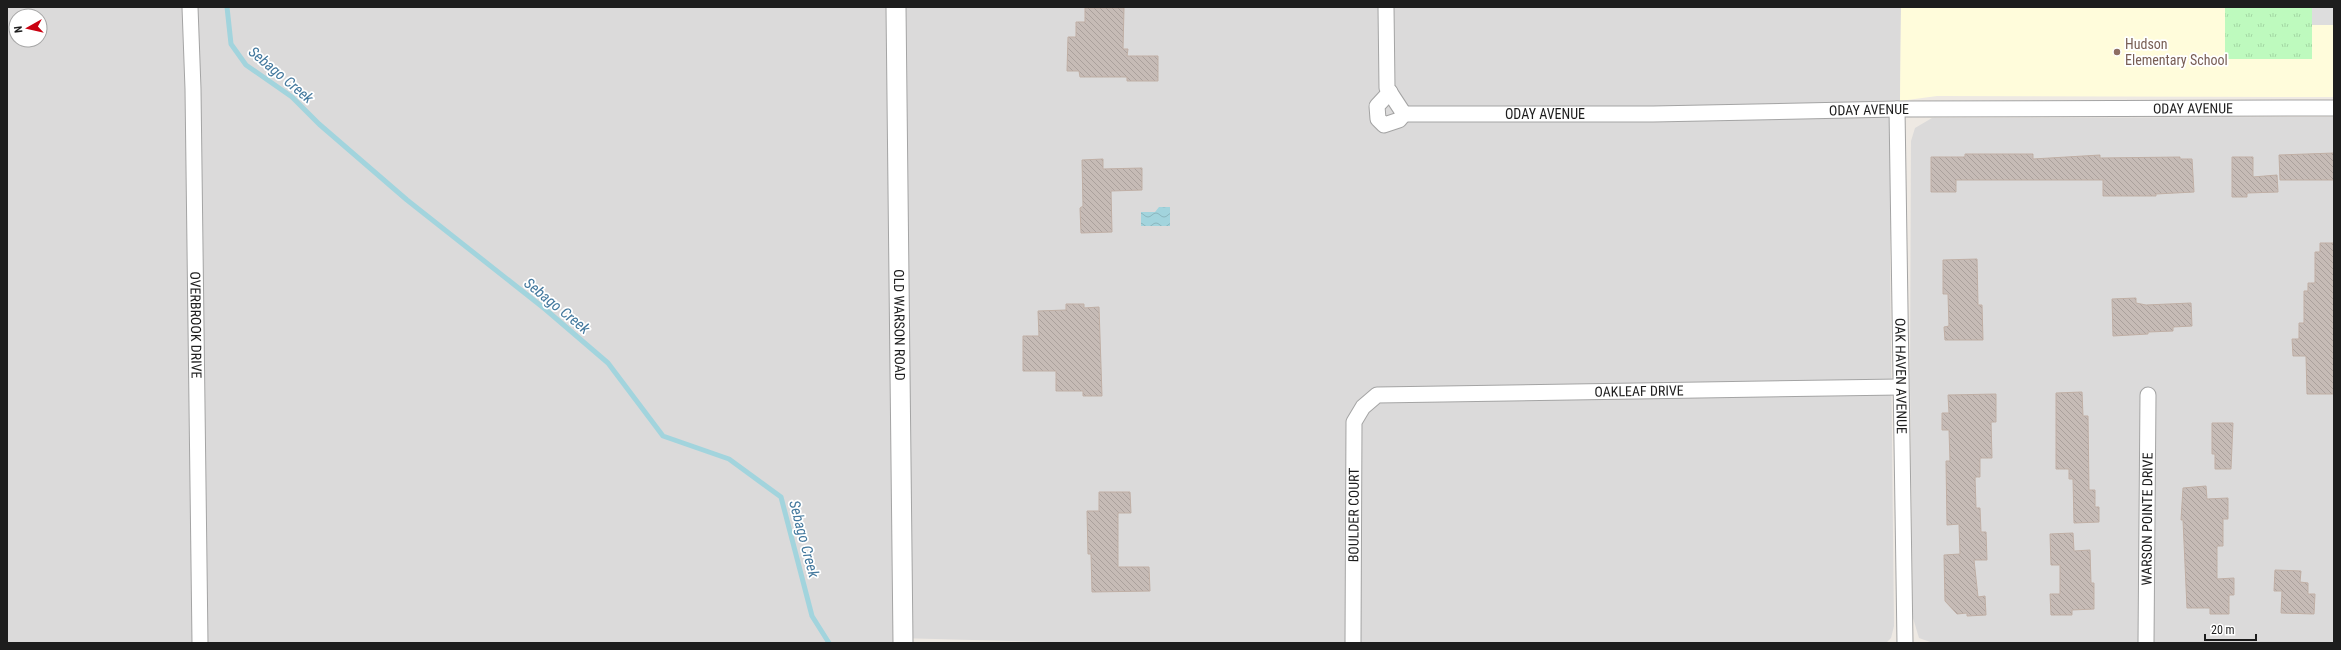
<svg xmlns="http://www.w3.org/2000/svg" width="2341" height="650" viewBox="0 0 2341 650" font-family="'Roboto Condensed',sans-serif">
<defs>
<pattern id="park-tufts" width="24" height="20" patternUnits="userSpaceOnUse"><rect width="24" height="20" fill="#befabe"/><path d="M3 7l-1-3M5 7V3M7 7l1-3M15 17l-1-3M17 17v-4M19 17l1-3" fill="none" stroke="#a3d6a3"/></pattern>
<pattern id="water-waves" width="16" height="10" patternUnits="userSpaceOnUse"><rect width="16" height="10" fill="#a2d4dd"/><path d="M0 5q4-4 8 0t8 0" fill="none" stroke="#8bb6bd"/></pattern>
<pattern id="building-back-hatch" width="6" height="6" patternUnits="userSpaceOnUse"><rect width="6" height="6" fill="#c6bbb6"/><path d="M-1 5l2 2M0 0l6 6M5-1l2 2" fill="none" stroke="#aaa09c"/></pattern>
</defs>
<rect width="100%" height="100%" fill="#eee9e3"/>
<path fill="#dbdada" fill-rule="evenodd" d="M7 7H1901L1900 101 1892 127 1890 256 1894 626 1891 638 1886 643H1086L898 638V643H7ZM16 16H40V40H16Z
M2334 117V643H1933L1919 638 1913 618 1910 385 1911 141 1915 128 1932 118Z"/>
<path fill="#fffcdb" d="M1901 7H2334V97L1937 96 1900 101Z"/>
<path fill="url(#park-tufts)" d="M2225 7H2312V59H2225Z"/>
<path fill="#ddd" d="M2312 7H2334V25H2312Z"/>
<path fill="url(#water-waves)" d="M1159 207H1170V226H1141V212H1155Z"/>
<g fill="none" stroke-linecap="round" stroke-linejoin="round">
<path stroke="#a2d4dd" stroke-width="5" d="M227 7 231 44 246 65 292 97 319 124 407 200 545 309 608 363 663 436 729 459 781 497 812 616 829 643"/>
</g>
<path fill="url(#building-back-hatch)" stroke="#c0afa5" d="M1085 8H1124L1123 49H1128L1127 56H1158V81H1127V77H1080L1079 71H1067L1068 37H1076V22H1085Z
M2334 153V180H2280L2279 155Z
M1965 154H2033V159L2100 155V158L2180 157V159H2192L2194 192 2156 194V196H2103V180H1956V192H1931V157H1965Z
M2232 157H2253V177L2277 175 2278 192 2247 193V197H2232Z
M1103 159V169L1142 168V190L1111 191 1112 232 1081 233 1080 208 1083 206 1082 160Z
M2320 243H2334V394H2307L2306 356H2293L2292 339H2299V323H2304V291H2308V283H2315V252H2320Z
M1977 259 1978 305H1982L1983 340H1945L1944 327 1949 326 1948 294H1943V260Z
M2136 298V303L2146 305 2191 303 2192 326 2173 327V331L2148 332V334L2113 336 2112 299Z
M1066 304H1084V308L1099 307 1102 396H1083V391H1056V371H1023V336H1039L1038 311 1066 310Z
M2082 392 2083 416H2088L2089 490H2095V507H2099V522L2074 523 2073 479H2069V469H2056V393Z
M1996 394V422H1991L1992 458H1980V477H1975L1976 508H1980L1981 532H1986L1987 560H1974L1978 597 1985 596 1986 615 1967 616V613L1957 614 1945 601 1944 555 1960 554 1959 524 1947 525 1946 461H1950L1949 430H1942V413H1949L1948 395Z
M2212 423H2233L2231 469H2215V454H2212Z
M2206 486 2207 499 2228 498V519H2223V546H2217V579L2234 578V595H2229V614H2210V608H2187L2183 520H2181L2183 488Z
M1099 492H1130L1131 513H1118V567H1149L1150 591 1092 592 1091 554H1088L1087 511H1099Z
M2073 533 2074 551 2090 550 2091 583H2094V609L2072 610V615H2051L2050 594H2060V565H2051L2050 534Z
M2275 570 2301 571 2300 582 2308 583V594H2315L2314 614 2281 613 2282 591H2274Z"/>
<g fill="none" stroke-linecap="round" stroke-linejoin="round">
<defs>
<g id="minor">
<path id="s1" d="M190 7 193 89 200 643"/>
<path d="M1386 7 1387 88 1404 114"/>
<path d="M1390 92 1377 106 1378 119 1384 125 1399 120 1404 114"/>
<path id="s2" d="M1897 109 1905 643"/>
<path id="s3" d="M1404 114H1653L1897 109 2334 108"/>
<path id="s4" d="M1353 643 1354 422 1363 407 1377 395 1900 387"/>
<path id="s5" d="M2146 643 2148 395"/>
</g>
<g id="tertiary">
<path id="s6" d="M896 7 903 643"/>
</g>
</defs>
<use href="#minor" stroke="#a4a4a4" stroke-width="17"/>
<use href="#tertiary" stroke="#a4a4a4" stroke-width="21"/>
<use href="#minor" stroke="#fff" stroke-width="15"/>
<use href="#tertiary" stroke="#fff" stroke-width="19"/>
</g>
<circle fill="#8d6e63" stroke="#fff" stroke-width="1.5" cx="2117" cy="52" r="4"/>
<g text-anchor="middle" stroke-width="3.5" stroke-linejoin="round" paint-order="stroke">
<g font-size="14" fill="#785e54" stroke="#fff" text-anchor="start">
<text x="2125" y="49">Hudson<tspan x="2125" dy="16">Elementary School</tspan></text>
</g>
<g font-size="14" fill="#1d1d1d" stroke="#fff">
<text dy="5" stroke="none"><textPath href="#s3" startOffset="789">ODAY AVENUE</textPath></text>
<text dy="5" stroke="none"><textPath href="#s3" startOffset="465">ODAY AVENUE</textPath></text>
<text dy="5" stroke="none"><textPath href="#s3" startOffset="141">ODAY AVENUE</textPath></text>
<text dy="5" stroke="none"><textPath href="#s1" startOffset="318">OVERBROOK DRIVE</textPath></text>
<text dy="5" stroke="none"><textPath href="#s6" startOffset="318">OLD WARSON ROAD</textPath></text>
<text dy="5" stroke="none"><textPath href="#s2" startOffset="267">OAK HAVEN AVENUE</textPath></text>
<text dy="5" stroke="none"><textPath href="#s4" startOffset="519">OAKLEAF DRIVE</textPath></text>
<text dy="5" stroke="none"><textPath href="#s4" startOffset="128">BOULDER COURT</textPath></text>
<text dy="5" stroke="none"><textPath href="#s5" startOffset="124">WARSON POINTE DRIVE</textPath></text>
</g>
<g font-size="15" font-style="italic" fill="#43789d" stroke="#fff">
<text transform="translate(281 75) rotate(40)" y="5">Sebago Creek</text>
<text transform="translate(557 306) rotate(39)" y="5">Sebago Creek</text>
<text transform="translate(804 539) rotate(75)" y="5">Sebago Creek</text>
</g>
</g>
<rect width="2341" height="650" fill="none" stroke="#1d1d1d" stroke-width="16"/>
<g transform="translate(28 28) rotate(262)"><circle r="19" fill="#ffffff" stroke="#a5a5a5"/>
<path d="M0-3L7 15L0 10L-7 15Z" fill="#ca0010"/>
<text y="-6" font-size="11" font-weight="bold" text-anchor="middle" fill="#1d1d1d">N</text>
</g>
<path d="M2205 634v6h51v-6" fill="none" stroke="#1d1d1d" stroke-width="2"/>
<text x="2211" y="634" font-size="12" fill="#1d1d1d" stroke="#ffffff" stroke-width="3" paint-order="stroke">20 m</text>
</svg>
